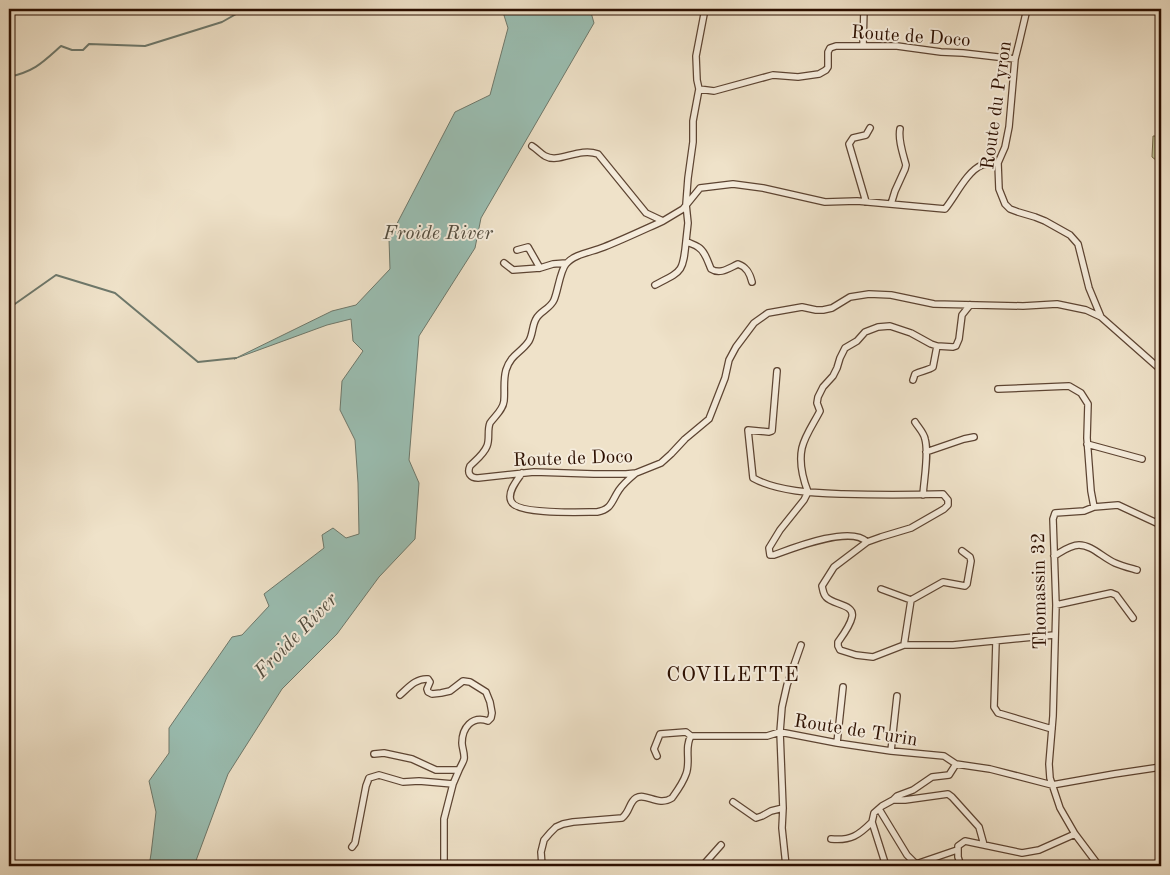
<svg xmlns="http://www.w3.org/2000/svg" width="1170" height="875" viewBox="0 0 1170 875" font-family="'Old Standard TT',serif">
<rect width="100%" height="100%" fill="#efe2c9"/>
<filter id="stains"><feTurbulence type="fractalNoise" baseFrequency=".004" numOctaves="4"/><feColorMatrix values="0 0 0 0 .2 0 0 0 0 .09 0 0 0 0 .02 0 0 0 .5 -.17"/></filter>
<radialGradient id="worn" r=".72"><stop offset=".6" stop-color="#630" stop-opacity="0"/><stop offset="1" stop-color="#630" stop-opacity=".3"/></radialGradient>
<path fill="#bfc292" stroke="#766849" d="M1153 136H1161V164L1152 157Z"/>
<path fill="#9abeb2" stroke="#6e786b" d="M502 9H590L594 23 481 218 475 248 419 336 409 460 419 483 415 539 379 577 337 634 282 689 228 774 194 866H149L151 854 156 812 149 781 169 753V728L232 637 242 635 269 606 264 594 324 548 322 535 333 528 346 538 359 534 358 483 355 440 340 410 342 381 363 351 353 341 351 319 327 325 234 359 332 311 356 305 390 269 389 239 455 112 490 95 508 28Z"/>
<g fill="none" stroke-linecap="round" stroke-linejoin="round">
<path stroke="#6e786b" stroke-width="2" d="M9 77C35 71 42 63 61 46L72 50H83L89 44 145 46 222 22 245 9
M9 305 12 306 56 275 115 293 198 362 236 358"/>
<defs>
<path id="street" d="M705 9 696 56 697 80 699 89 693 121V142L688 178 686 204 688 223 686 241C690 244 694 244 698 247 705 251 708 262 711 269 720 275 729 268 738 264 747 267 750 274 752 282
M1027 9 1019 43 1015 59 1009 127 1005 147 998 163 999 189 1005 204 1010 209 1018 212 1035 217 1045 221 1070 235 1078 244 1089 288 1101 317 1161 370
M863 46 864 9
M699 89 714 91 773 75 798 77 819 74 826 70 828 67V52L830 48 836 46H897L941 52 963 53 1015 59
M532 146C537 149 541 154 545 156 559 164 578 147 598 154L646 213 663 221 683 209 700 188 733 184 763 188 825 202 857 201 945 209C955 197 967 171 982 165 986 163 993 164 998 163
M866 202 849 144 853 138 866 135 870 128
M891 204 895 191 905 169 906 165C903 154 898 140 900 129
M663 221C643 230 624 239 604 247 592 252 574 254 566 264 560 271 558 291 554 300 550 309 540 311 536 319 532 326 533 334 529 341 521 353 511 354 506 370 503 381 505 390 504 401 503 410 495 416 490 423 487 430 490 439 487 446 484 454 476 460 470 466 467 473 470 478 478 478L534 472 594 474H626L636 473 661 463 671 454 685 439 709 419 725 378 729 360 736 347 754 323 768 313 802 307 816 310H823L832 308 850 297 869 294 891 295 934 304 1023 306 1057 304 1086 310 1101 317
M517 250 528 247 540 268
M504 263 513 270 540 268 553 264 566 263
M655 285C682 271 683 273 686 241
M970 305 962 315 959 339 956 346 953 347 937 346 931 344 911 333 890 326 878 327 865 332 857 341 845 348 840 358 837 368 833 376 823 387 818 397 817 403 820 411C814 423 805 435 802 448 799 462 803 479 808 492L804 500 780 530 769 548 770 555H774C793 548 851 525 867 542L834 567 822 586C823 590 823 594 826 597 833 605 855 604 852 617 850 626 843 635 838 642V646L840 650 856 655 873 657 904 645H953L1054 635
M777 371 772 431 769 432 748 430 753 478C778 492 815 493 843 494 876 495 909 495 943 494L948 500V505L944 509 911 528 881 537 867 542
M913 380 915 374C921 371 929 370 933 367L937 346
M998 389 1069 386 1081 393 1088 404 1087 438 1091 491 1094 507
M915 422C918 427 924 433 925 439 929 453 924 479 923 495
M1087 444 1142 459
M926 452 964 439 974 437
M522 473C517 480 507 492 511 501 516 515 582 512 597 512 612 509 611 502 619 490 623 484 630 478 636 473
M1054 556C1061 552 1070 545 1079 545 1092 545 1103 558 1115 563 1122 566 1130 568 1137 570
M881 589 911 600 943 582 965 586 967 584 971 561 970 557 962 551
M1056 605 1111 593 1116 595 1133 618
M996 642 994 707 998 713 1052 729
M904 645 911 600
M400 695C408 688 416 678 428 679L430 682 427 689 428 692 432 694 441 693 450 691 463 681 470 682 486 692 490 702 492 713 491 718 488 721C472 715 462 728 462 743 462 748 465 754 464 759 463 763 460 767 459 770
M837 743 843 687
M891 751 897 696
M374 754 384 753 412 759 436 770H459L453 784 444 819V866
M657 756 654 749 660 734 686 732 691 736
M893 800 897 796 913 790 932 777 949 775 956 764
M733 802 756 818 762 816 771 811 783 808
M879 809 907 855 916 864
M831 839C851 841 859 835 872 822
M352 847 355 843 366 786 369 778 379 775 403 782 419 781 453 784
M542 866 541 852 544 840 550 833 556 827 563 824 573 822 622 818C630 812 629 802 636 798 646 792 658 807 672 798 677 791 683 783 686 774 691 762 684 747 691 736H767L780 732 837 743 891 751 944 756 956 764 990 769 1052 785 1114 774 1161 767
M705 866V863L721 845
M786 866 782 828 783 808 780 732 782 707 787 685 801 645
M886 866 872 822 874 813 882 806 893 800H905L948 794 952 797 979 827 984 845
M915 866 916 864 957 850
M961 866 958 857V846L965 841 1022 853 1039 850 1075 834
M1099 866 1075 834 1060 808 1050 778 1049 764 1053 716 1056 605 1053 519 1055 513 1084 511 1094 507 1118 505 1161 525"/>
</defs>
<use href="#street" stroke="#5d4432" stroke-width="8"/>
<use href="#street" stroke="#f5ecdc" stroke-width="5.5"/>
</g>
<g text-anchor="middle" stroke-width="4" stroke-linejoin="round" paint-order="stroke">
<g font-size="19" fill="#2c0f00" stroke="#f5ecdc">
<text transform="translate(911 35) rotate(4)" y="7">Route de Doco</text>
<text transform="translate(995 105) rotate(-82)" y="7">Route du Pyron</text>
<text transform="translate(573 457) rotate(-2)" y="7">Route de Doco</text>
<text transform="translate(1038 591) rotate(-91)" y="7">Thomassin 32</text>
<text transform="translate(856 729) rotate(9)" y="7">Route de Turin</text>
</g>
<g font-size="20" font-style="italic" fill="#524c3e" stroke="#f5ecdc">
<text x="438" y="239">Froide River</text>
<text transform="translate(295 635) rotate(-46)" y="7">Froide River</text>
</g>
<g font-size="21" letter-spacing="1" fill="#2c0f00" stroke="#f5ecdc">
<text x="733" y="681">COVILETTE</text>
</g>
</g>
<rect width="1170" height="875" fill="none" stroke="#efe2c9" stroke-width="30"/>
<rect x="10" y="10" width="1150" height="855" fill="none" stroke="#2c0f00" stroke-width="2.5"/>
<rect x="15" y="15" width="1140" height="845" fill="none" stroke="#2c0f00"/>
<rect width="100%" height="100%" filter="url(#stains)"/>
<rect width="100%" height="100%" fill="url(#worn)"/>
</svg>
